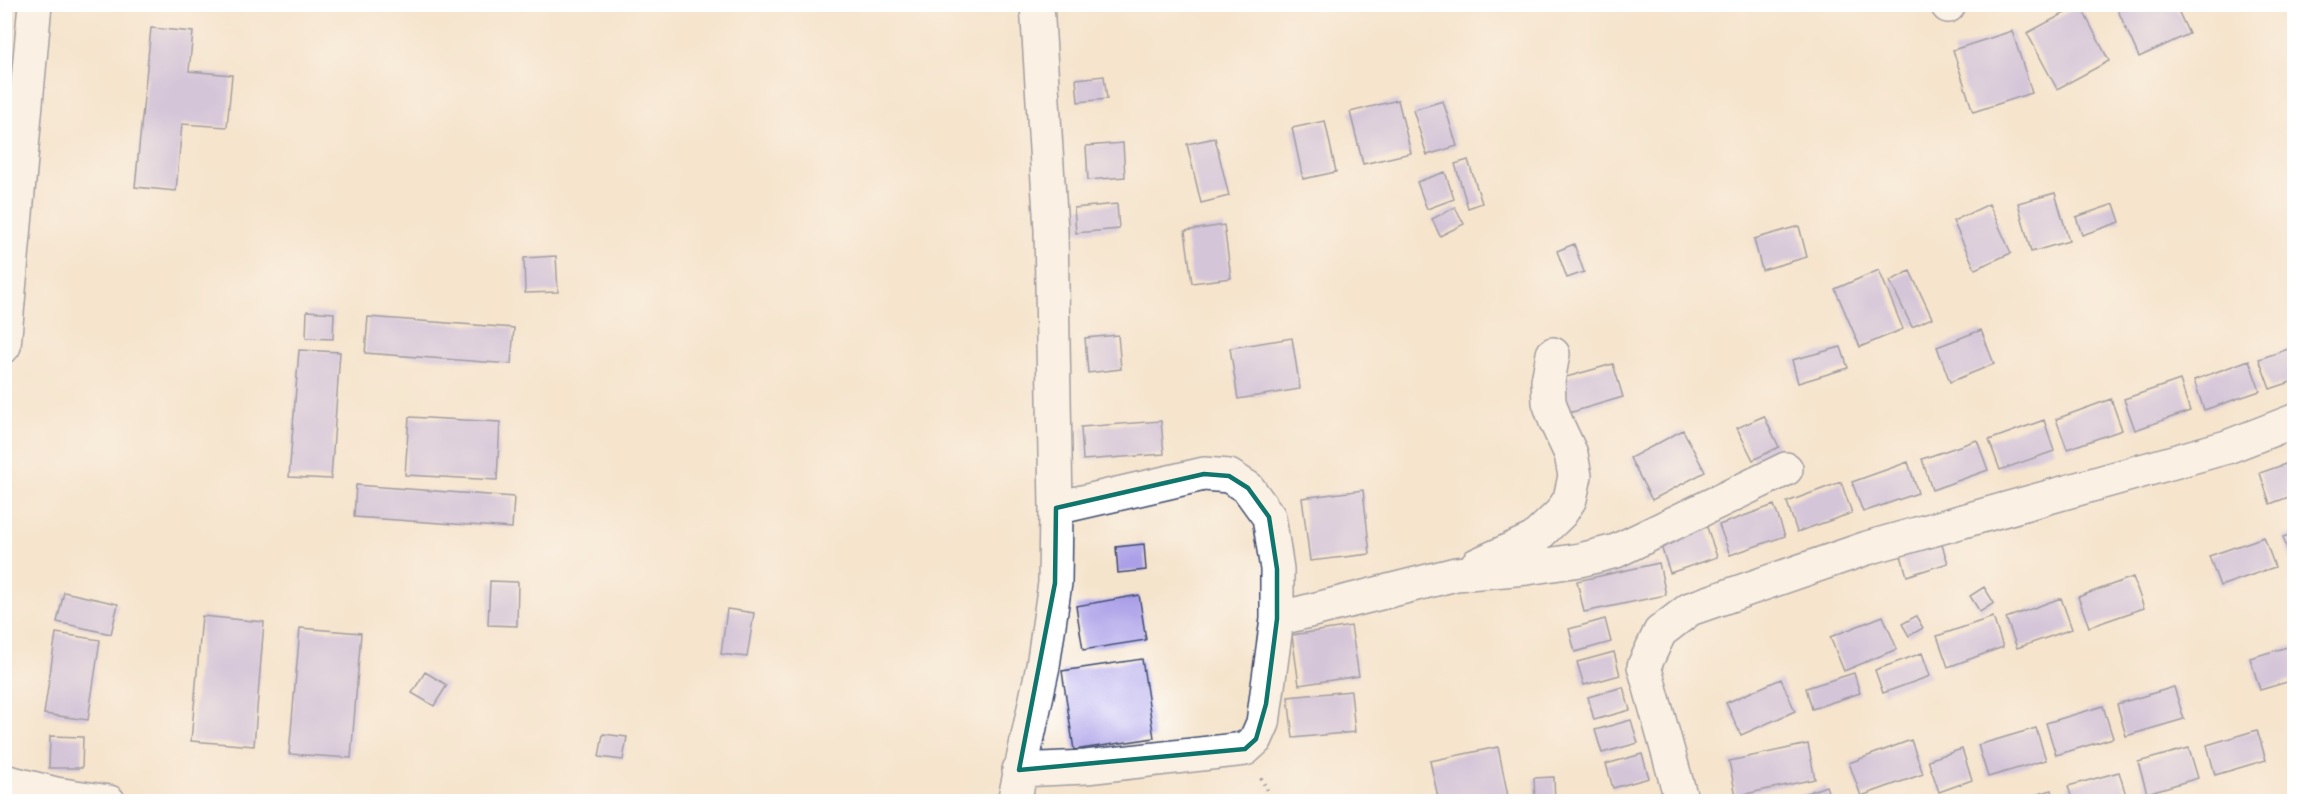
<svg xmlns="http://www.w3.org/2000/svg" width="2299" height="806" viewBox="0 0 2299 806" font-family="'Patrick Hand',sans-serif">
<rect width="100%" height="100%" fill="#fff"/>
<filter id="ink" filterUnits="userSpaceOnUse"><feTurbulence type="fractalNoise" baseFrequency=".0167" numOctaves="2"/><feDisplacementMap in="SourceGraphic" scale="12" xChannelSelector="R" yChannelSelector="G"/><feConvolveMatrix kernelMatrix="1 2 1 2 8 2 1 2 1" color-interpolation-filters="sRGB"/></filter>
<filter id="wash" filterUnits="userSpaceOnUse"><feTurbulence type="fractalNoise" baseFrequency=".008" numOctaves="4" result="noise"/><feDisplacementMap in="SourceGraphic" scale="24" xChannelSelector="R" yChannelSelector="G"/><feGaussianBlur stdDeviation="1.35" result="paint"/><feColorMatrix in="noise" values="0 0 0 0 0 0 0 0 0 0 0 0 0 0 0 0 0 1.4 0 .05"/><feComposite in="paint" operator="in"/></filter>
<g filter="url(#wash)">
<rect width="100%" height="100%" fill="#f5e4cc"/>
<g id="blocks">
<path fill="#aba0e8" d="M2115 4H2175L2189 34 2139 57Z
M2080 5 2109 61 2057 89 2027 33Z
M151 28 193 32 189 71 232 75 227 127 182 124 176 191 135 187Z
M2012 31 2032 93 1973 112 1953 50Z
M1104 76 1107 99 1078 102 1076 79Z
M1398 100 1411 153 1363 164 1350 112Z
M1443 101 1457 146 1427 155 1413 110Z
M1325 121 1336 172 1303 179 1292 128Z
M1215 138 1229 196 1201 203 1187 144Z
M1123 143 1125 177 1088 180 1086 146Z
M1468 160 1482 203 1468 208 1455 164Z
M1445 172 1454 199 1427 209 1417 182Z
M2055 193 2069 241 2031 252 2018 203Z
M1117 204 1119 229 1076 233 1074 208Z
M1989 204 2011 253 1975 269 1953 221Z
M2114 204 2120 222 2082 235 2076 217Z
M1455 207 1464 224 1440 236 1432 219Z
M1224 225 1231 278 1192 283 1185 231Z
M1799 226 1807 257 1762 270 1754 239Z
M1574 244 1584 272 1567 278 1557 251Z
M556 256 558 292 525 293 524 258Z
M1879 270 1903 329 1860 347 1835 289Z
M1910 271 1932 318 1912 327 1890 281Z
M307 311 334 313 333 339 306 338Z
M368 317 514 328 511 364 365 353Z
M1981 330 1994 364 1950 382 1937 347Z
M1118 335 1121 369 1088 373 1085 338Z
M1292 338 1300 389 1238 399 1230 348Z
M1841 347 1848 368 1798 383 1792 360Z
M2294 347V381L2270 389 2259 359Z
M299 350 340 352 331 479 289 477Z
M2249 360 2260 391 2204 410 2194 380Z
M1613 364 1623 397 1562 415 1552 381Z
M2180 380 2190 411 2135 430 2124 399Z
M2111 399 2122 430 2067 449 2056 419Z
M1764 416 1779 447 1753 460 1737 428Z
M409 417 500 422 497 480 405 475Z
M2044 420 2054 451 2000 470 1989 440Z
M1161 421 1164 454 1083 460 1081 427Z
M1683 430 1705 472 1652 500 1630 458Z
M1977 440 1988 470 1932 490 1922 459Z
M2294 461V495L2270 504 2260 473Z
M1908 462 1918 493 1863 512 1852 482Z
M1841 482 1852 513 1797 532 1787 502Z
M356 485 514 497 512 528 354 517Z
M1363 490 1370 554 1310 561 1302 498Z
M1774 505 1785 536 1730 555 1719 525Z
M1707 527 1717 557 1670 573 1660 543Z
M2294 533V569L2283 537Z
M2264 537 2275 567 2220 586 2209 556Z
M1940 539 1948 563 1907 576 1900 552Z
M1144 544 1146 570 1118 573 1116 547Z
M1659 563 1666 595 1584 612 1577 581Z
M2133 577 2144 608 2089 627 2078 597Z
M490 581 518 582 517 626 488 625Z
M1984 587 1994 603 1980 612 1970 596Z
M64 592 118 604 111 634 57 622Z
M1139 595 1146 640 1083 650 1076 606Z
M2061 598 2072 629 2017 648 2006 618Z
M727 609 754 613 747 657 721 654Z
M202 616 264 622 254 746 191 741Z
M1883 616 1897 649 1844 671 1830 637Z
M1916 616 1923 628 1909 636 1902 624Z
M1993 617 2003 647 1948 667 1937 636Z
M1605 619 1611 642 1575 652 1569 629Z
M1351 626 1359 676 1299 685 1292 635Z
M300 628 361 633 351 758 289 754Z
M56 633 100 640 88 720 44 714Z
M2294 645V680L2260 690 2250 658Z
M1614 652 1620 675 1584 685 1577 662Z
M1922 653 1930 676 1883 693 1875 670Z
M1142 659 1154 738 1074 750 1062 671Z
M425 672 447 685 434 706 412 693Z
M1854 673 1860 693 1812 709 1806 688Z
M1781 679 1795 711 1741 735 1726 703Z
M1623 687 1630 710 1594 720 1588 697Z
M2174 687 2184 719 2126 736 2117 704Z
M1351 691 1355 732 1293 738 1288 697Z
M2103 706 2113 738 2056 755 2046 723Z
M1631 720 1638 743 1602 753 1595 730Z
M2036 728 2046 760 1988 777 1978 745Z
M2257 730 2266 760 2215 775 2207 745Z
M603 734 627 737 623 760 599 757Z
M50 736 83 737 82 768H49Z
M1911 740 1923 774 1861 796 1849 763Z
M1808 744 1815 779 1736 796 1729 761Z
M1498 747 1509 801 1439 802 1430 761Z
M2189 748 2198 778 2147 793 2138 762Z
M1962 749 1972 780 1939 792 1928 760Z
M1642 754 1649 778 1613 788 1606 764Z
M2119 772 2128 802H2073L2068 786Z
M1554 777 1555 802H1535L1534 778Z
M1826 786 1832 802H1784V801Z
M2052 790 2056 802H2014V801Z"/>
</g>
</g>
<g filter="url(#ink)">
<use href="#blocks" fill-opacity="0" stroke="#3c4a6e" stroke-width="1.5"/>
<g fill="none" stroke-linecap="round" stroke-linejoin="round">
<defs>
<path id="minor" d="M1948 6 1949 4
M1056 508 1204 474 1229 476 1248 488 1269 517 1277 569V619
M1477 565 1534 539 1561 513 1570 499 1575 476 1571 454 1556 422 1549 402 1548 381 1553 354
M1019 770 1086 767 1245 749 1256 739 1263 723 1277 619 1456 574 1527 568 1580 560 1616 551 1786 469
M4 781 56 794 109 802
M1014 802 1043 666 1055 583 1056 508 1051 230 1037 4
M1682 802 1644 666 1660 632 1690 609 1867 548 2227 447 2294 421"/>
<path id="highway" d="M4 346 35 4"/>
</defs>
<use href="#minor" stroke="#3c4a6e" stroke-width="36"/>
<use href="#highway" stroke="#3c4a6e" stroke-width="36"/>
<path stroke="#3c4a6e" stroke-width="4" stroke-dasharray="1.5 4.5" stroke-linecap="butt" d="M1261 778 1273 802"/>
<use href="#minor" stroke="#fff" stroke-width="33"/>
<use href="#highway" stroke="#fff" stroke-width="33"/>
</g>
</g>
<path d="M0 0H2299V806H0ZM1204 474 1229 476 1248 488 1269 517 1277 569V619L1266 704 1256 739 1245 749 1019 770 1055 583 1056 508Z" fill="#f5e4cc" fill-opacity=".55" fill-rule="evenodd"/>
<path fill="none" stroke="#0f766e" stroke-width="4.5" stroke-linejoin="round" d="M1204 474 1229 476 1248 488 1269 517 1277 569V619L1266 704 1256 739 1245 749 1019 770 1055 583 1056 508Z"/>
<rect width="2299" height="806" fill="none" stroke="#fff" stroke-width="24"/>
</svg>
